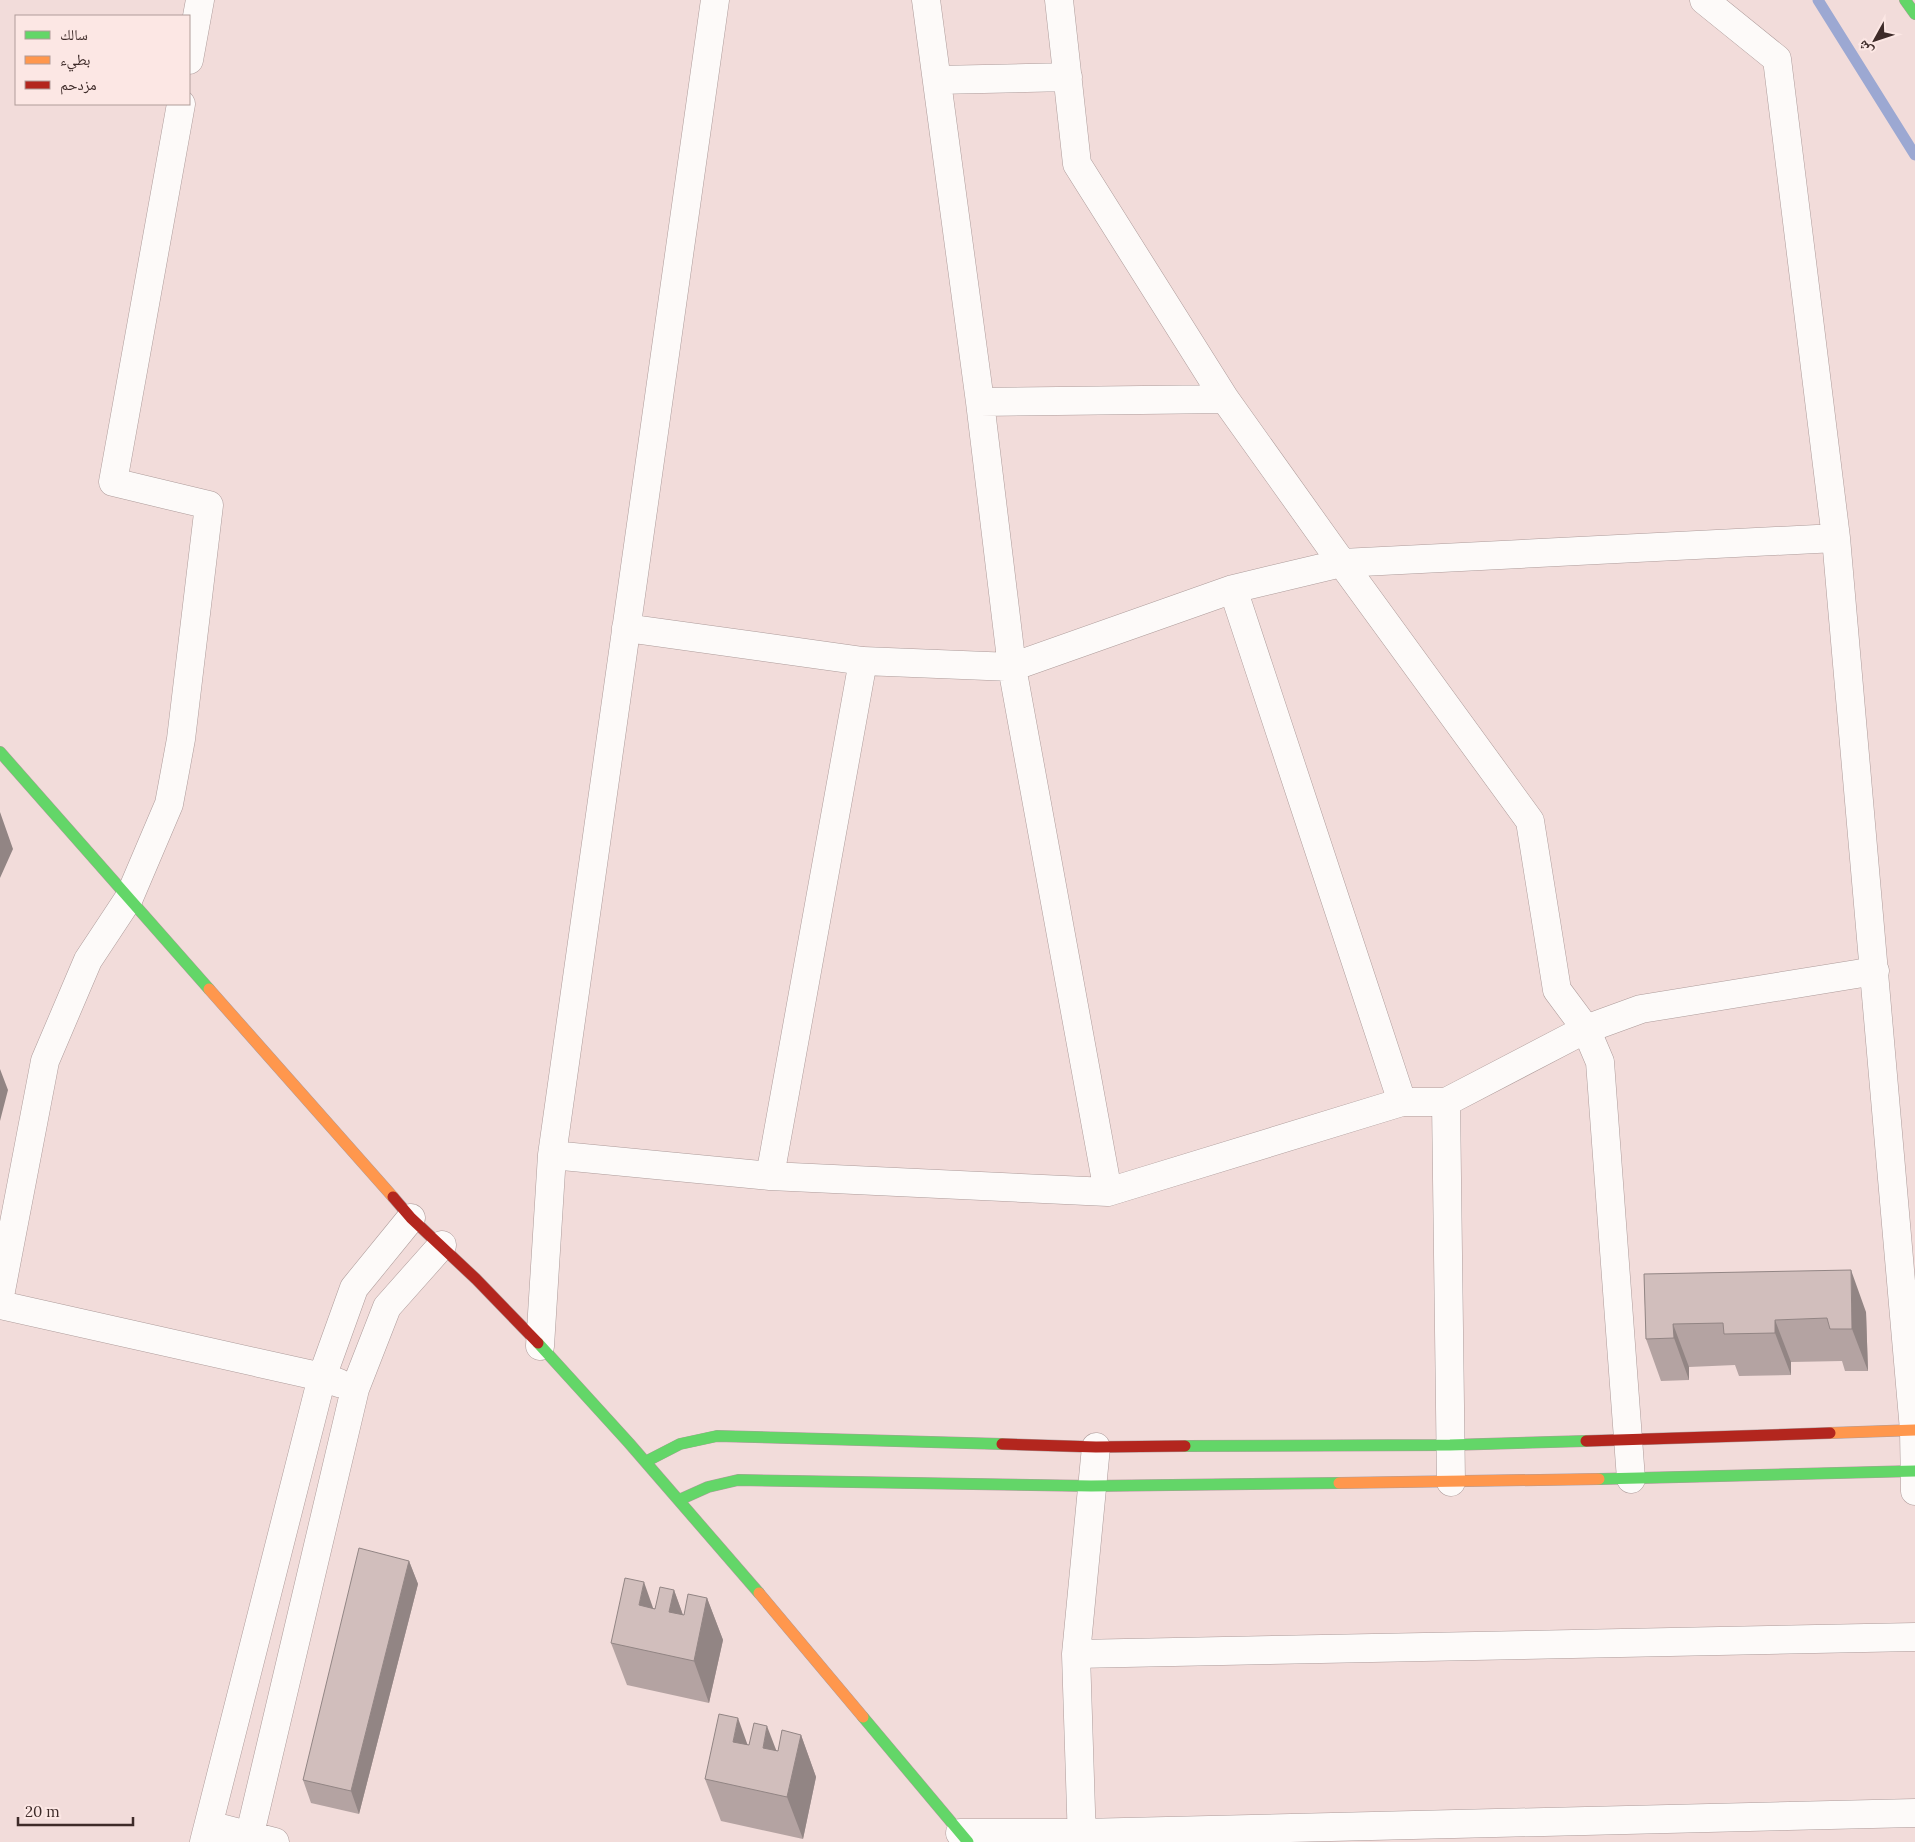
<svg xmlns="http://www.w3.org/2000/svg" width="1915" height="1842" viewBox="0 0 1915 1842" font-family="Lora,'Noto Naskh Arabic',serif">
<rect width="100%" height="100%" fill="#f2dcda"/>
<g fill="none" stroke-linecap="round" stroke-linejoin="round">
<path stroke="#9ca8d2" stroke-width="11" d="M1818 0 1915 155"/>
<defs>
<path id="street" d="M1059 0 1077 164 1225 399 1342 563 1530 821 1557 990 1586 1029 1600 1062 1631 1479
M1704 0 1777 59 1836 538
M189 60 200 0
M937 80 1068 77
M980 402 1225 399
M1233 589 1402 1102
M626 628 863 661 1012 667 1233 589 1342 563 1836 538 1914 1430 1915 1491
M1446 1102 1451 1482
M552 1155 770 1176 1108 1192 1012 667 980 402 926 0
M770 1176 863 661
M1108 1192 1402 1102H1446L1586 1029 1641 1009 1875 971
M0 1296 45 1061 88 960 129 898 169 804 181 739 209 505 113 482 181 104
M0 1305 322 1377 339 1383
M540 1346 552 1155 715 0
M1076 1654 1915 1637
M209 1825 275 1842
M960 1833H1082L1915 1813
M204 1842 322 1377 354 1288 411 1218
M248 1842 355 1389 387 1307 442 1245
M1082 1842 1076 1654 1096 1447"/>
<path id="fast" d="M1905 0 1915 14
M0 752 209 989
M538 1343 629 1443 759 1593
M1185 1446 1450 1445 1586 1441
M647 1461 680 1444 717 1436 1002 1444
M1599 1479 1915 1471
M679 1500 708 1487 738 1480 1091 1486 1339 1483
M863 1717 968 1842"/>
<path id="slow" d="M209 989 393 1197
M1830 1433 1915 1430
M1339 1483 1599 1479
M759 1593 863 1717"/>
<path id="jam" d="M393 1197 411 1218 476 1279 538 1343
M1586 1441 1830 1433
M1002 1444 1096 1447 1185 1446"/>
</defs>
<use href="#street" stroke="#ad9b9a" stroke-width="29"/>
<use href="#fast" stroke="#ad9b9a" stroke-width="12"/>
<use href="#slow" stroke="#ad9b9a" stroke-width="12"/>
<use href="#jam" stroke="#ad9b9a" stroke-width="12"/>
<use href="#street" stroke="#fdfaf9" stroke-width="28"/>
<use href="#fast" stroke="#63d668" stroke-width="11"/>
<use href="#slow" stroke="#ff974d" stroke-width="11"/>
<use href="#jam" stroke="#b3261e" stroke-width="11"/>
</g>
<path fill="#b4a3a2" d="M1644 1274 1866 1312 1868 1371H1845L1842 1361 1791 1362V1375L1739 1376 1735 1365 1689 1367V1380L1661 1381 1646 1339Z
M409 1561 418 1584 359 1814 311 1803 303 1780Z
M674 1590 683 1615H684L707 1598 723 1640 709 1703 627 1685 611 1643 654 1608 655 1609Z
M801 1735 816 1777 803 1839 721 1821 705 1779 748 1745 778 1751Z"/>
<path fill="#928584" d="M0 812 13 849 0 878Z
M0 1069 8 1090 0 1121Z
M1851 1270 1866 1312 1868 1371 1852 1329Z
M1775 1320 1791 1362V1375L1775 1333Z
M1673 1324 1689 1367V1380L1674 1338Z
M409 1561 418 1584 359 1814 351 1791Z
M644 1582 659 1625 639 1605Z
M674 1590 689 1632 669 1612Z
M707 1598 723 1640 709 1703 694 1661Z
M738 1718 753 1760 733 1742Z
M767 1726 783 1768 763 1748Z
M801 1735 816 1777 803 1839 787 1797Z"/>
<path fill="#d1bebc" stroke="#928584" d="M1851 1270 1852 1329H1830L1827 1318 1775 1320V1333L1724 1334 1723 1323 1673 1324 1674 1338 1646 1339 1644 1274Z
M359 1548 409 1561 351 1791 303 1780Z
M625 1578 644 1582 639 1605 655 1609 660 1587 674 1590 669 1612 684 1615 688 1594 707 1598 694 1661 611 1643Z
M719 1714 738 1718 733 1742 749 1745 754 1723 767 1726 763 1748 778 1751 782 1730 801 1735 787 1797 705 1779Z"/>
<rect x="15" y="15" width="175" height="90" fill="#fce7e4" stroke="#b09c99"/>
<rect x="25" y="31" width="25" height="8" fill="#63d668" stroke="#b09c99"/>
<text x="60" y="40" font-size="15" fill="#3e2b29">سالك</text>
<rect x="25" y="56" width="25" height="8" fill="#ff974d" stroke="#b09c99"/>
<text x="60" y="65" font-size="15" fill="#3e2b29">بطيء</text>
<rect x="25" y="81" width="25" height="8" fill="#b3261e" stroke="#b09c99"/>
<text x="60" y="90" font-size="15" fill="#3e2b29">مزدحم</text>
<g transform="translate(1875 40) rotate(230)" stroke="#fce7e4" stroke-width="4" paint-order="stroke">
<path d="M0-4L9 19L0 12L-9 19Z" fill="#3e2b29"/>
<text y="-8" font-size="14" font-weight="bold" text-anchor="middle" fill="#3e2b29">ش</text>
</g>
<path d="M18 1817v8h115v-8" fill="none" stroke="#3e2b29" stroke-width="2.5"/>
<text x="25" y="1817" font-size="15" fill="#3e2b29" stroke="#fce7e4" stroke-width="4" paint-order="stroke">20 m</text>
</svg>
